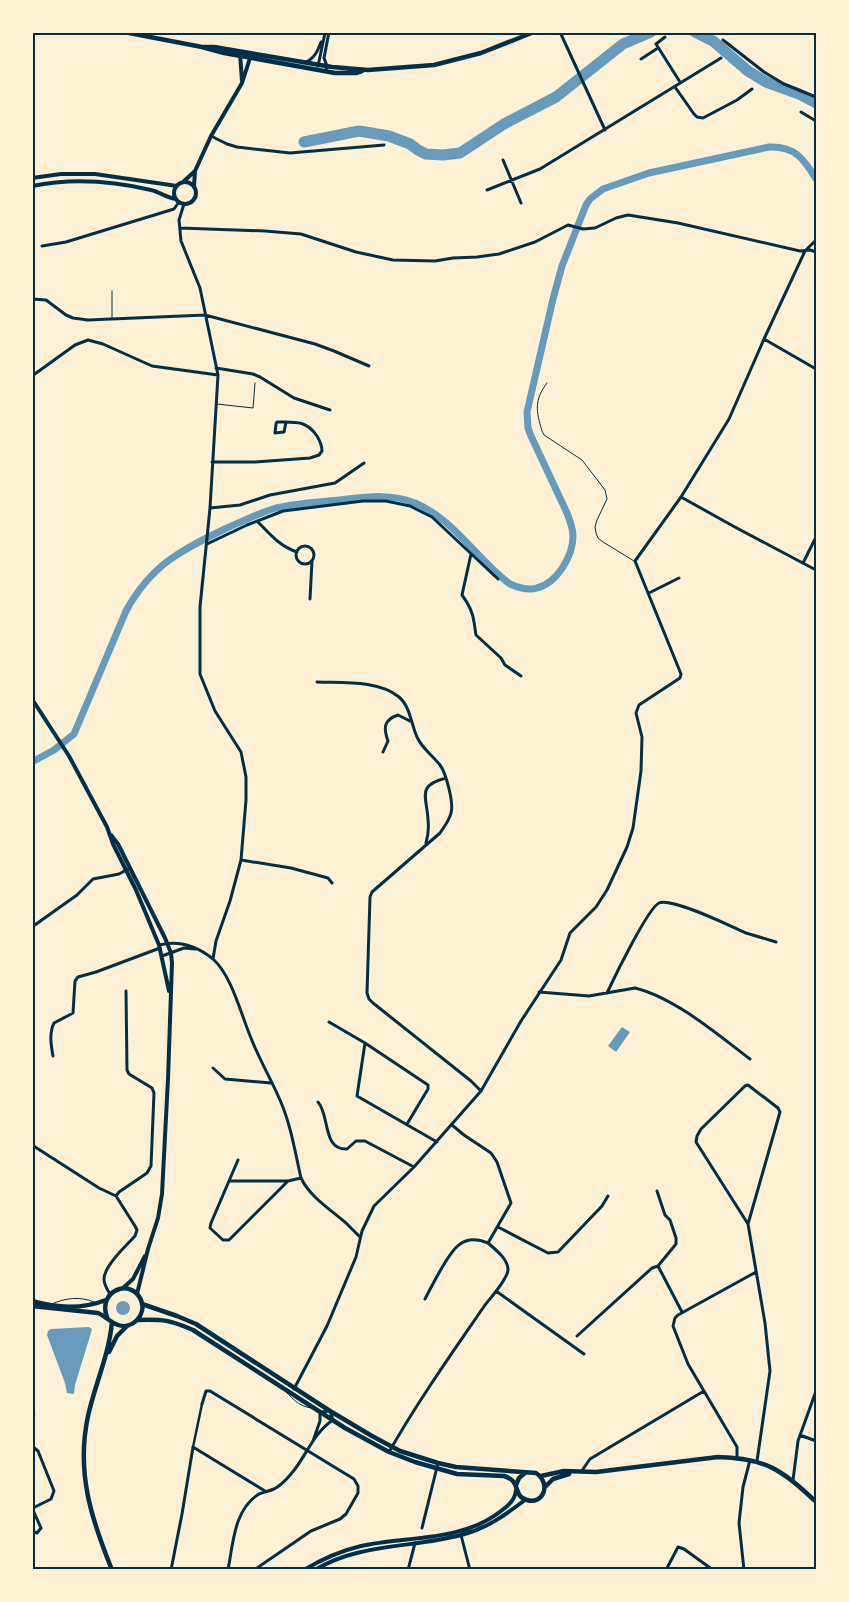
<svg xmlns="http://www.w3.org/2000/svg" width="849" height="1602" viewBox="0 0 849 1602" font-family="Quicksand,sans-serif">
<rect width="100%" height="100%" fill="#fdf0d5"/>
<path fill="#669bbc" d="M622 1027 630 1032 616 1052 608 1046Z
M116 1308a7 7 0 1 1 14 0a7 7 0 1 1-14 0Z
M89 1327 92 1329 90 1336 75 1385 74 1394 67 1393 65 1383 47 1335 48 1331 51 1329Z"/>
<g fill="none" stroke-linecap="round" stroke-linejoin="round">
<path stroke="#669bbc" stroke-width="7" d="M32 762 54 750 74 734 126 611C151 565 181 550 227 528 243 521 259 513 276 508 297 503 319 502 340 500 366 497 391 493 415 503 454 519 477 560 510 584 519 588 528 591 537 588 557 583 573 556 573 536 573 528 570 521 567 513L531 436 528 428 527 412 553 299 562 266 586 205 590 199 603 189 649 173 769 147C795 146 804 159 816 179"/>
<path stroke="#669bbc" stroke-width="11" d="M695 32 713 41 748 71 766 82 799 94 816 103
M304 142 359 131 389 136 410 144 418 150 426 154 443 155 460 153 504 124 556 97 623 44 651 32"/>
<path stroke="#003049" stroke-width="1" d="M112 291V318
M547 383C534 400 536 411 542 431L544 435 582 460 605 490 607 499 597 520 595 527 596 533 598 538 603 542 634 561
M217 404 253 408 255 383
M52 1304C65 1298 80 1296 94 1302
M286 1392C294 1400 300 1407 312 1408
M32 1414H35L32 1421"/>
<path stroke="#003049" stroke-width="2.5" d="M193 1447 202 1404"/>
<path stroke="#003049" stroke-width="3" d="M560 32 605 130
M665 37 656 44 680 82
M723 40 764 72 784 84 816 97
M641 59 658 48
M306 62C315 58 318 50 321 42
M318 66 325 33
M326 71 327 66 324 58 329 32
M675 87 694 114 697 117 703 118 737 100 752 89
M801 112 816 121
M211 136 227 144 237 147 290 153 384 145
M503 160 521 203
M487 190 540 169 721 58
M184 204 179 220 181 241 200 288 218 375 210 508 200 607V674L215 711 241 752 246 777V800L241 860 230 901 216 941 213 959
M180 228 265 231 301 234 356 252 393 260 435 261 453 258 477 257 499 254 535 242 568 225 583 229 595 228 616 218 628 215 678 223 800 251 810 250 816 252
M42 246 66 242 174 209 179 202
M32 299 46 300 66 315 73 318 88 320 205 315 315 344 334 351 369 366
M764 339 816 369
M216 368 253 374 260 377 294 398 330 410
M32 376 75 345 88 340 103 344 152 366 218 375
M212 462H255L310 458 319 455 322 451C322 445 320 441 317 436 306 420 295 422 277 422L276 424 275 433 284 432 286 422
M681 497 733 526 816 570
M210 508 240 505 270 495 335 483 364 463
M257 521C270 534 279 546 297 552
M207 544 247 525 283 511 363 501H386L410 506 432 517 498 579
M296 555a9 9 0 1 1 18 0a9 9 0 1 1-18 0Z
M471 554 462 595C468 603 473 613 474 622 475 627 475 630 476 635L501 658 505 665 521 676
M803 563 816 537
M649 593 679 578
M310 599 312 561
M317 682C342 683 379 680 399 697 411 707 411 726 418 739 423 749 433 756 440 765 446 773 454 803 451 813 449 821 444 827 440 833L372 892 370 897 367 993 369 999 373 1003 471 1081 481 1091
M383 752 388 741C383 727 384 720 398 715L410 721
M426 843C428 836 429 828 428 820 427 796 416 786 446 778
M241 860 291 868 328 878 332 883
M32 927 77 895 93 879 119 874 130 868
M159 945C179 940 197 946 213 959 232 976 241 1015 251 1038 259 1059 271 1079 280 1100 291 1125 295 1152 301 1178 310 1197 330 1209 346 1223 350 1227 355 1232 360 1237
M162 956 184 948 195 949
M539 992 589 996 635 988C675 998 717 1034 750 1059
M607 993C614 978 648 908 659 903 672 897 732 927 746 933 756 936 766 939 776 942
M329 1022 365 1043 428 1085V1089L407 1124
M365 1043 357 1096 437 1142
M53 1056C51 1045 49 1033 54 1023L73 1013 75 981 78 977 96 972 160 948
M213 1068 225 1079 271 1083
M318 1102C330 1115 322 1150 347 1149L356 1141H365L414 1167
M32 1145 99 1188 116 1196 135 1226 137 1230 135 1236C126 1246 104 1266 104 1279 104 1285 107 1289 110 1294
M229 1181 238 1160
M288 1181 229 1240H223L210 1228 211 1223 229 1181H288L301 1178
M657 1191 665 1215 670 1220 676 1238V1244L658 1266 682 1312
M116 1196 119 1192 147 1173 151 1166 154 1093 152 1088 129 1074 127 1070 126 991
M748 1224 780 1112 778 1108 748 1085 745 1086 701 1129 697 1136 696 1142 748 1224 765 1323 770 1371 757 1461
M498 1227 548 1253 558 1252 602 1206 608 1196
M496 1291 584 1354
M425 1299C430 1289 435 1280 440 1271 452 1250 462 1232 488 1243
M577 1336 652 1268 658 1266
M294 1389 327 1326 356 1257 362 1231 374 1206 414 1167 481 1091 521 1021 561 960 570 933 596 907 607 890 627 847 633 828 641 771 642 737 636 713 639 705 680 678 681 674 635 561 681 497 729 419 764 339 805 251 816 240
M202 1404 206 1391H210L354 1479 358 1486V1493L346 1514 340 1519 311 1531 254 1570
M800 1435 816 1441
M32 1446 38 1451 54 1491 51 1499 33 1508
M389 1452C418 1401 452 1353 485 1305 491 1297 507 1280 508 1270 508 1259 496 1250 488 1243L511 1203 497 1162 491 1153 464 1135 452 1125
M737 1458V1447L688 1364 673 1326 675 1318 678 1315 756 1272
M581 1472 590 1459 704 1391
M793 1480 798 1441 816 1391
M32 1508 41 1528 37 1533 32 1531
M422 1528 438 1463
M461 1535 470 1570
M171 1570 182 1514 193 1447 265 1491
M228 1570C233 1544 234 1509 259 1494 264 1492 269 1491 274 1489 280 1486 286 1480 291 1474 306 1457 313 1433 333 1420L330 1411 320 1412V1421L313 1441
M408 1570 415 1543
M666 1570 678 1547 684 1549 713 1570
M744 1570 739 1523 743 1487 750 1460"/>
<path stroke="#003049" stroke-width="4" d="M240 53 242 81
M32 178 61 174H95L177 186
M183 182 195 171 211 136 242 83 251 55
M174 193a11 11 0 1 1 22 0a11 11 0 1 1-22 0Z
M32 186C71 178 113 181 151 190 160 192 167 198 176 199
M194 186 195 171
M32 699 69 756 107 827 113 844 136 890 159 945 169 991
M111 835 118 844 165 938 171 953 172 963 168 1079 162 1194 158 1218 148 1249 137 1294
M123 1288 133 1279 145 1256
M304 1570C322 1559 340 1551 361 1546 407 1536 462 1542 501 1511 509 1505 515 1500 516 1490
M315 1570C359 1543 413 1548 461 1535 486 1529 505 1515 525 1500"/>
<path stroke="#003049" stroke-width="4.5" d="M124 32 202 47 224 53 335 73H356L362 71
M202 47H214L332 67 368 70 434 65 481 53 534 32
M32 1301C56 1308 83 1309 106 1300
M32 1306 98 1313C105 1316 110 1322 118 1325 132 1330 147 1315 141 1300 131 1277 97 1291 107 1317
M138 1320C163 1319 170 1320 193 1330L345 1428 389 1452 415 1462 457 1474 504 1476C522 1481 512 1496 527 1500 543 1505 552 1484 536 1473L456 1467 438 1463 400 1451 372 1436 330 1411 196 1324 177 1316 142 1304
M109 1352 117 1336 127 1326
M541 1476 564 1471 596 1472 718 1457C765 1458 783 1470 816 1502
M516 1485 519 1478 525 1473
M545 1487 553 1479 569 1474
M112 1570C91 1518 76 1472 88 1416 95 1384 109 1355 112 1322"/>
</g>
<rect width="849" height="1602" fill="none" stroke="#fdf0d5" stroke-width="68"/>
<rect x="34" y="34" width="781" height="1534" fill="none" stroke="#003049" stroke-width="2"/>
</svg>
